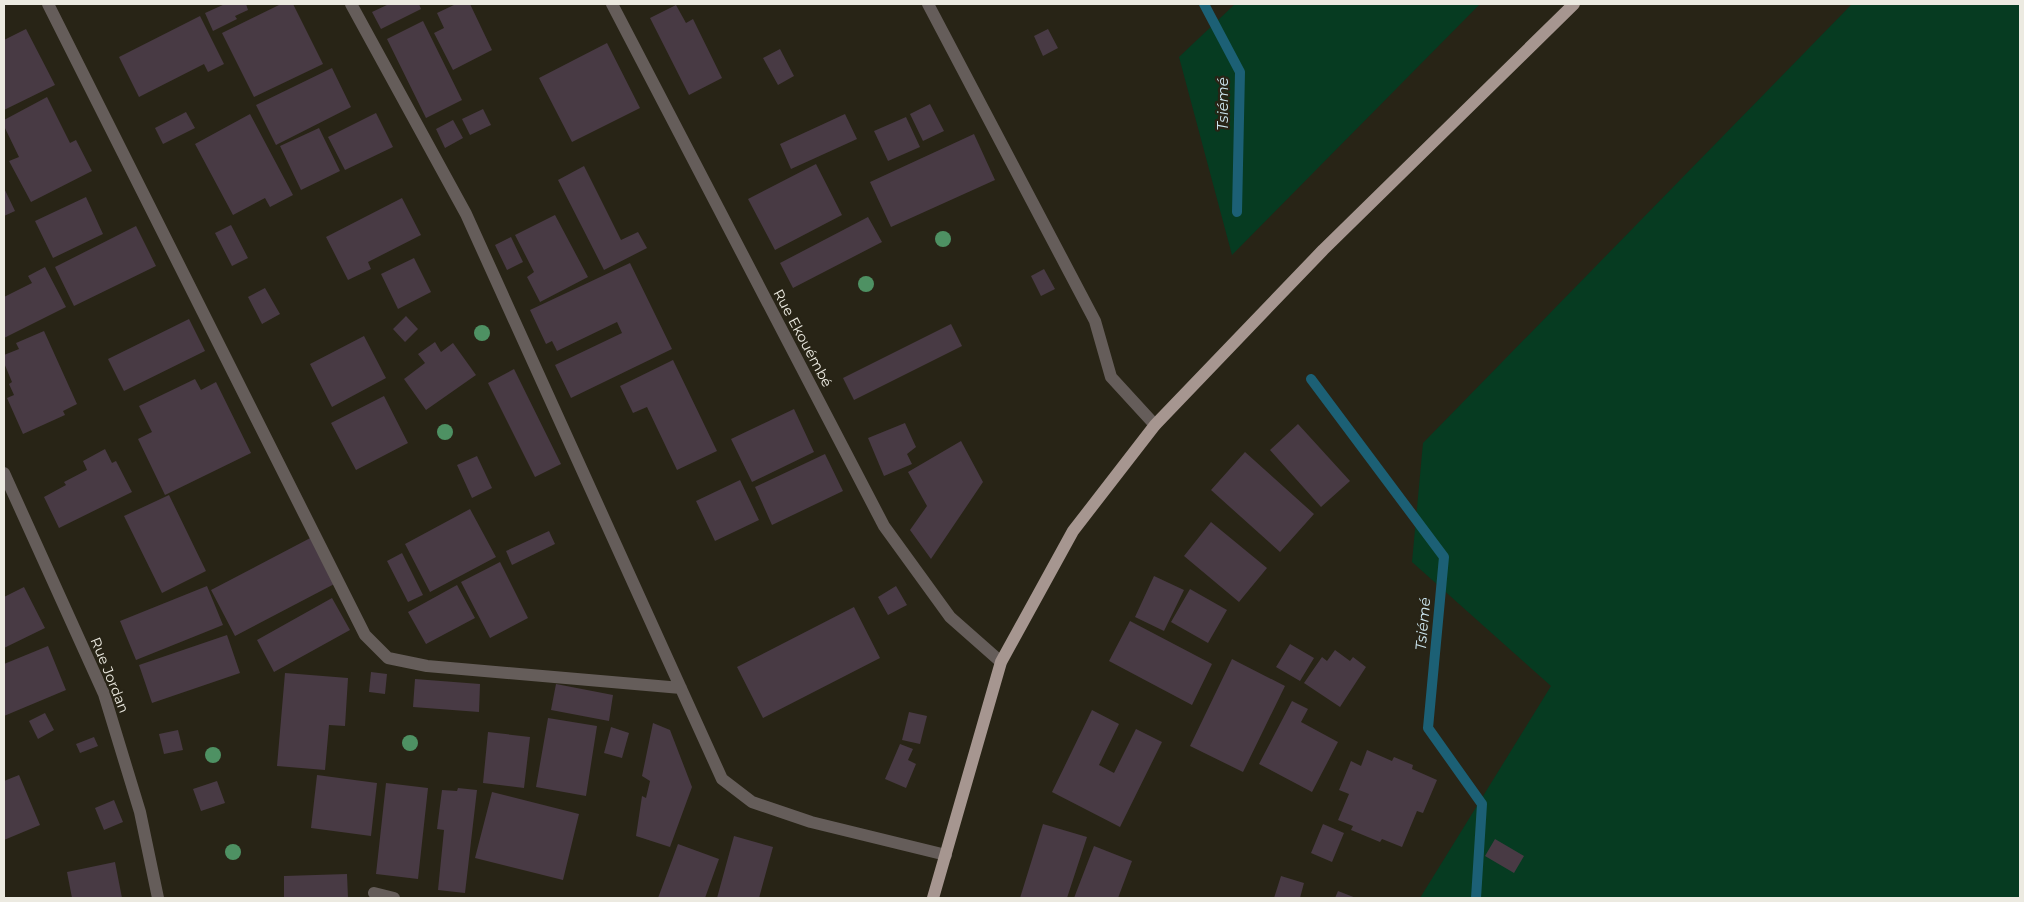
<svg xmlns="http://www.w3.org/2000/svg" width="2024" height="902" viewBox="0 0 2024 902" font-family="Montserrat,sans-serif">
<rect width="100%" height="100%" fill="#282416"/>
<path fill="#063b21" d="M1235 4H1480L1232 255 1179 57Z
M1852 4H2020V898H1420L1551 686 1412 562 1423 443Z"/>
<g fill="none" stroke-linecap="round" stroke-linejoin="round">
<path stroke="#1c6075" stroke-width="10" d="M1204 4 1240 72 1237 212
M1311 379 1444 557 1428 728 1482 804 1476 898"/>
</g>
<path fill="#483a44" d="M225 4H246L248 10 235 16 237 19 213 31 205 13Z
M281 4H293L323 64 254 97 222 33Z
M389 4H419L421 9 381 29 372 12Z
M456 4H470L492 50 453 70 434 33 444 28 437 13Z
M676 5 686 23 693 19 722 78 689 95 650 18Z
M200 16 224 64 208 72 204 64 139 97 119 57Z
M423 21 462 100 426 118 387 39Z
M26 29 55 85 4 110V40Z
M1048 29 1058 48 1043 56 1034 36Z
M607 43 640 108 572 142 539 78Z
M780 49 794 76 778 85 763 58Z
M332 68 351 107 276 145 256 105Z
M47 97 70 143 76 140 92 171 31 202 9 161 19 157 4 126V120Z
M930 104 944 131 923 141 910 114Z
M483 109 491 125 470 135 462 119Z
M186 112 195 128 163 144 155 128Z
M376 113 393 147 345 170 328 137Z
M250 114 293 195 270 207 265 198 233 215 195 144Z
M845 114 857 139 791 169 780 144Z
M906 117 920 147 888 161 874 131Z
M453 120 463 138 445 148 436 129Z
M319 128 340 171 301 190 280 146Z
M974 134 995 180 891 227 870 182Z
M816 164 842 215 775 250 748 199Z
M584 166 621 240 638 232 647 248 604 270 558 180Z
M4 188 15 211 4 216Z
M86 197 103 234 53 258 35 221Z
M402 198 421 235 368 262 371 269 348 280 326 237Z
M555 215 588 277 540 302 527 277 534 272 515 235Z
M868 217 882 242 793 288 780 263Z
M231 225 248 258 232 266 215 233Z
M136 226 156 266 74 306 55 267Z
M511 237 523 262 507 270 495 245Z
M414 258 431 292 398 309 381 274Z
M630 263 672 349 571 398 555 365 622 333 617 322 557 351 552 341 546 344 530 310Z
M45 267 66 307 4 338V297L32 283 28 276Z
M1044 269 1055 289 1041 296 1031 276Z
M265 288 280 314 262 324 248 297Z
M406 316 418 329 405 342 393 329Z
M189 319 205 351 124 391 108 359Z
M951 324 962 346 854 400 843 378Z
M44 331 77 404 63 411 65 415 23 434 7 398 14 395 9 384 12 382 4 363V355L19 349 16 343Z
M364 336 386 378 332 407 310 364Z
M435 342 441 352 453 343 476 375 426 410 404 379 425 363 418 354Z
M673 360 717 451 677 470 647 407 633 413 620 386Z
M514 369 561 464 535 477 488 383Z
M195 379 201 390 216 382 251 453 165 495 138 439 152 432 139 406Z
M384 396 408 443 356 470 331 423Z
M794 409 814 452 752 482 731 439Z
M905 423 916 447 907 454 912 464 884 476 868 438Z
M1298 424 1350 481 1321 507 1270 450Z
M961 441 983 482 931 559 910 530 927 506 908 472Z
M105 449 112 463 116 461 132 492 59 528 44 497 66 485 64 482 87 470 83 461Z
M1245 452 1314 514 1280 552 1211 490Z
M825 454 843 491 772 525 755 487Z
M477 456 492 488 472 498 457 465Z
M740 480 759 520 715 541 696 501Z
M169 495 206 571 162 593 124 516Z
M470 509 496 557 430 592 405 544Z
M1211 522 1267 568 1239 602 1184 556Z
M549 531 555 544 512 565 506 551Z
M316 535 340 581 235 636 211 590Z
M402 553 423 595 408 602 387 561Z
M500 562 528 618 490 638 461 582Z
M1154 576 1184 590 1164 631 1135 617Z
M457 585 475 618 426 644 408 612Z
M207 586 223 625 136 660 120 621Z
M896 586 907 605 888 615 878 597Z
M24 587 45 628 4 648V597Z
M1190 589 1227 610 1208 643 1171 622Z
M332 598 350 630 274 672 257 640Z
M854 607 880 658 763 718 737 667Z
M1130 621 1212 664 1192 705 1109 661Z
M227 635 240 673 152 703 139 665Z
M1290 644 1314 658 1300 681 1276 667Z
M48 646 66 690 4 716V664Z
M1335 650 1350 661 1353 657 1366 667 1340 707 1304 683 1322 657 1327 661Z
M1232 659 1285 686 1243 772 1190 746Z
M371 672 387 674 385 694 369 692Z
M285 673 348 678 345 726 329 725 325 770 277 766Z
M415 679 480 684 479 712 413 707Z
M556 684 613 695 609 721 551 710Z
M1292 701 1308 709 1301 722 1338 742 1312 792 1259 764Z
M1092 710 1119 724 1099 765 1114 773 1136 729 1162 742 1120 827 1052 792Z
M909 712 927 716 920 744 902 740Z
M45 713 54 730 38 739 29 721Z
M548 718 597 726 586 796 536 787Z
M653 723 670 730 692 787 670 847 636 836 642 796 646 798 650 781 642 776Z
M611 727 629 733 622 758 604 753Z
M178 730 183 750 164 754 159 734Z
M488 732 530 737 524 788 483 783Z
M94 737 98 746 80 753 76 744Z
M900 744 913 749 908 760 916 764 906 788 885 779Z
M1367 750 1392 761 1394 757 1413 765 1412 769 1437 780 1423 813 1417 811 1402 847 1382 839 1380 842 1351 830 1353 826 1338 820 1349 794 1339 790 1351 761 1361 766Z
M19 775 40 825 4 840V781Z
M317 775 377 783 371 836 311 828Z
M217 781 225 803 201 811 193 789Z
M386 783 428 788 418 879 376 874Z
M458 788 477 790 465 893 438 890 444 830 437 829 442 790 457 791Z
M492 792 579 814 563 880 475 858Z
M114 800 123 822 104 830 95 808Z
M1043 824 1087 837 1067 898H1020Z
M1323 824 1344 833 1332 862 1311 853Z
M734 836 773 847 759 898H717Z
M1495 839 1524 856 1514 873 1485 856Z
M678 844 719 859 705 898H658Z
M1094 846 1132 861 1118 898H1074Z
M115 862 122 898H72L67 872Z
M347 874 348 898H284V876Z
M1281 876 1304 883 1300 898H1274Z
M1338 891 1356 898H1335Z"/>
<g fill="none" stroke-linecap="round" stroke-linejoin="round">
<path stroke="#655d5a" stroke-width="12" d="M48 4 365 635 388 658 427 666 681 688
M351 4 466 214 722 779 752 802 811 822 946 855
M612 4 884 526 950 617 1001 662
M928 4 1095 321 1111 377 1155 425
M4 473 104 694 140 812 158 898
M374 893 394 898"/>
<path stroke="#a69690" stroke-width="12" d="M933 898 1001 662 1073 531 1155 425 1323 250 1574 4"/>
</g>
<g fill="#4e9163">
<circle cx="943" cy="239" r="8"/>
<circle cx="866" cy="284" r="8"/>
<circle cx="482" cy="333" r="8"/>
<circle cx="445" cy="432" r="8"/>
<circle cx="410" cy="743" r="8"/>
<circle cx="213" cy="755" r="8"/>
<circle cx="233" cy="852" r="8"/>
</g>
<g text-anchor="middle" stroke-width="4.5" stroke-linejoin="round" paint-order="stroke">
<g font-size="14" fill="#eceae1" stroke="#282416">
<text transform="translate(803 338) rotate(62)" y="5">Rue Ekouémbé</text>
<text transform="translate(110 675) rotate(68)" y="5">Rue Jordan</text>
</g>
<g font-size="15" font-style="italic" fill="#cee8f2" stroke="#282416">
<text transform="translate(1223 104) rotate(-90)" y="5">Tsiémé</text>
<text transform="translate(1423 624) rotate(-85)" y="5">Tsiémé</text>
</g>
</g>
<rect width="2024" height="902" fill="none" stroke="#eceae1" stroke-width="10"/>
</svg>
